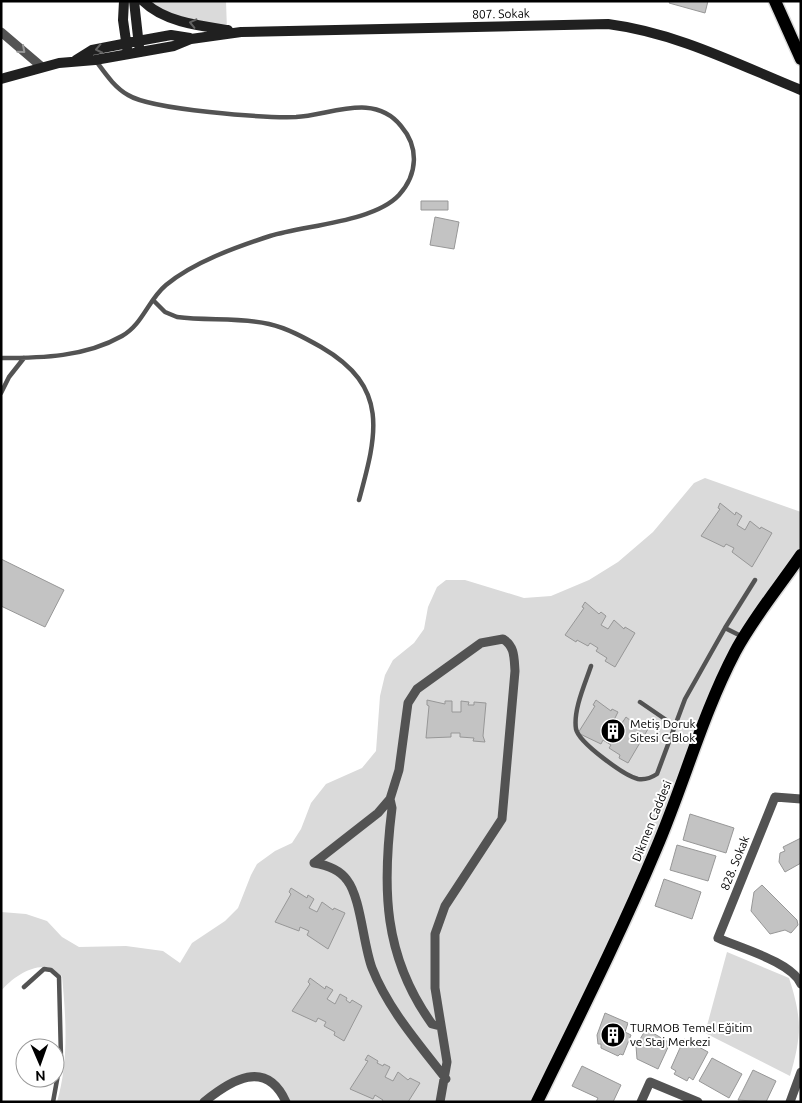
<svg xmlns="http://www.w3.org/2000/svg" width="802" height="1103" viewBox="0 0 802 1103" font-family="Ubuntu,sans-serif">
<rect width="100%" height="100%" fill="#fff"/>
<path fill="#dadada" d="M143 1H226L227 30 198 25Z
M705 478 801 512V555L744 637 678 794 537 1102H286L272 1081 248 1077 204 1102H57C69 1061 66 1018 62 976 57 973 51 967 45 967 29 966 11 979 1 991V912L26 914 47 921 62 937 79 947 126 946 163 951 180 963 192 943 225 921 238 908 251 875 257 864 275 851 292 843 301 829 311 803 326 784 362 768 376 751 380 696 385 675 393 660 414 643 424 629 428 607 437 587 446 580H465L524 598 551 596 589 580 618 562 653 532 694 483Z
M727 952 789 978C802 1018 802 1035 790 1076L705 1033Z"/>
<path fill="#c3c3c3" stroke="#979797" d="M670 1H708L705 13 669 3Z
M421 201H448V210H421Z
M435 217 459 222 454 249 430 245Z
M720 503 735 515 736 512 742 516 737 525 745 530 750 521 760 529 761 527 772 533 752 567 732 552 734 548 726 544 724 547 701 536 720 509 718 508Z
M1 559 64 590 45 627 1 606Z
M585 602 599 614 601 612 606 616 601 625 608 629 614 620 624 629 625 627 635 633 615 667 605 661 607 658 596 651 598 648 590 643 588 646 577 640 576 642 565 635 584 608 582 607Z
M427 700 445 704V701H452V712H461V701L469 702 468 705H474V702L486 703 483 736 485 742 473 741 474 738 460 737V733H451V737L426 738 429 706 427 705Z
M596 700 611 711 612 709 618 712 613 722 620 726 626 717 636 725 637 723 648 729 628 763 619 758 620 755 609 748 611 745 603 740 601 744 578 733 595 706 593 705Z
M690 814 734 828 726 853 683 840Z
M801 838V863L785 872 779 862 780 853 785 851 783 847Z
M677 845 716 856 708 881 670 870Z
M664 879 701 892 692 919 655 906Z
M762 885 797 920 798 925 791 933 785 930 770 934 751 911 754 892Z
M291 888 307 898 308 895 314 899 309 908 317 912 322 902 333 910 334 908 345 913 328 949 307 935 309 931 300 927 299 931 275 922 291 894 289 892Z
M310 978 325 989 326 986 333 990 327 999 335 1004 340 994 347 998 346 1000 350 1003 352 1000 362 1006 344 1041 334 1035 335 1032 324 1026 326 1022 318 1018 316 1022 292 1011 310 984 308 982Z
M605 1013 628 1023 625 1032 631 1035 623 1055 620 1054 618 1056 601 1048V1044H598L597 1035Z
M646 1029 670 1043 658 1069 637 1059 636 1046Z
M684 1039 708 1052 693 1080 689 1077 687 1081 674 1074 676 1071 671 1068Z
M368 1055 378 1061 377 1063 383 1066 384 1064 390 1067 385 1077 393 1081 398 1072 408 1080 410 1078 420 1083 408 1102H382L383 1100 375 1095 373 1099 350 1089 368 1061 365 1060Z
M712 1058 742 1074 729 1098 699 1081Z
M582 1066 621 1085 613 1102H596L598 1098 572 1086Z
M753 1070 776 1081 766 1102 738 1100Z"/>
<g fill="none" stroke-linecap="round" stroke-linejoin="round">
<defs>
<path id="primary" d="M775 1 801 59
M537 1102C578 1018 620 935 656 849 684 784 702 715 735 652 753 618 779 587 801 555"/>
</defs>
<use href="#primary" stroke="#dbdbdb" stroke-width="15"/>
<path stroke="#535353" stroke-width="4.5" d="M154 301 165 312 177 317C208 321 239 317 269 324 287 328 305 338 321 347 390 387 377 434 359 500
M1 358C42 358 85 357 122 336 143 324 148 300 166 285 194 262 236 247 270 236 306 225 374 222 399 195 418 174 419 147 401 126 374 92 331 115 296 117 265 118 152 110 128 95 114 87 105 73 96 61
M1 393 9 377 24 358
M725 628 743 637
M591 666C585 684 573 710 576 729 579 743 625 776 638 779 645 780 651 778 657 774L685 699 725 628 755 580
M640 702 675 726
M24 987 44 969 51 970 59 977 61 1058 53 1102"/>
<path stroke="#535353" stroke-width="9" d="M1 32 42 67
M390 799 392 808C382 888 383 956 432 1024L440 1026
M801 799 775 797 718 938C740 948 792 962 801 984
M314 863 378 813 390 799 399 770 408 703 417 689 481 643 503 639C515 646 514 658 515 671L502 819 445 906 435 934V988L447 1062 440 1102
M314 863C327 865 339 869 347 880 361 898 363 944 372 968 388 1009 419 1044 446 1079
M204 1102C231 1080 266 1058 286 1102
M641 1102 650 1082 698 1102
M790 1102 801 1072"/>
<path stroke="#202020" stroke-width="10" d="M124 1 123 20 127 48
M134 1 139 46
M143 1C164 22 200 26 228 30
M76 60 92 50 138 41 171 35 190 38
M1 79 59 63 95 60 174 46 191 39 241 32 608 24C677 33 737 64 801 90"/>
<use href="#primary" stroke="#000" stroke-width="12"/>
</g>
<defs><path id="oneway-chevron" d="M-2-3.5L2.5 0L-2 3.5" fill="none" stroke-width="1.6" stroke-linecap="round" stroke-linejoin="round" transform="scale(1.25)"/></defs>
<g stroke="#636363">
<use href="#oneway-chevron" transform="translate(193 23) rotate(-167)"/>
<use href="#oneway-chevron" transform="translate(99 49) rotate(168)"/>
</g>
<use stroke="#989898" href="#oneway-chevron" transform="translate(22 50) rotate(41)"/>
<defs>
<symbol id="building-disc" viewBox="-11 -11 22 22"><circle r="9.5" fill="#000" stroke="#fff"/><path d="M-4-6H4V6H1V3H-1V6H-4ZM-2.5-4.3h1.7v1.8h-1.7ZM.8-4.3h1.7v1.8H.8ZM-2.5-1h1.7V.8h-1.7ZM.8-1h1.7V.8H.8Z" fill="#fff"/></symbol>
</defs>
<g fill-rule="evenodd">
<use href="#building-disc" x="599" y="717" width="28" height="28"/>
<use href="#building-disc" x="599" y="1021" width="28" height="28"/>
</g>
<g text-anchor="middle" stroke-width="4" stroke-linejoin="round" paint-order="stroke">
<g font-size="12" fill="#000" stroke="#fff">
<text transform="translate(501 14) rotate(-1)" y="4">807. Sokak</text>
<text transform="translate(652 821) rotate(-68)" y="4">Dikmen Caddesi</text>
<text transform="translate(735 863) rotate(-68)" y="4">828. Sokak</text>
</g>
<g font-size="12" fill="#000" stroke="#fff" text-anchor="start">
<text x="630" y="728">Metiş Doruk<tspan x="630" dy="14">Sitesi C Blok</tspan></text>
<text x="630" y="1032">TURMOB Temel Eğitim<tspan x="630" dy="14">ve Staj Merkezi</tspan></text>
</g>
</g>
<rect width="802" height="1103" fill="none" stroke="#000000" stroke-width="5"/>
<g transform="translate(40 1063) rotate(178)"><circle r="24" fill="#ffffff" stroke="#999999"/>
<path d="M0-4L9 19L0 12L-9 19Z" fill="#000000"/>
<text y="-8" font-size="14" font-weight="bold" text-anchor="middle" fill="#000000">N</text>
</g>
</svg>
